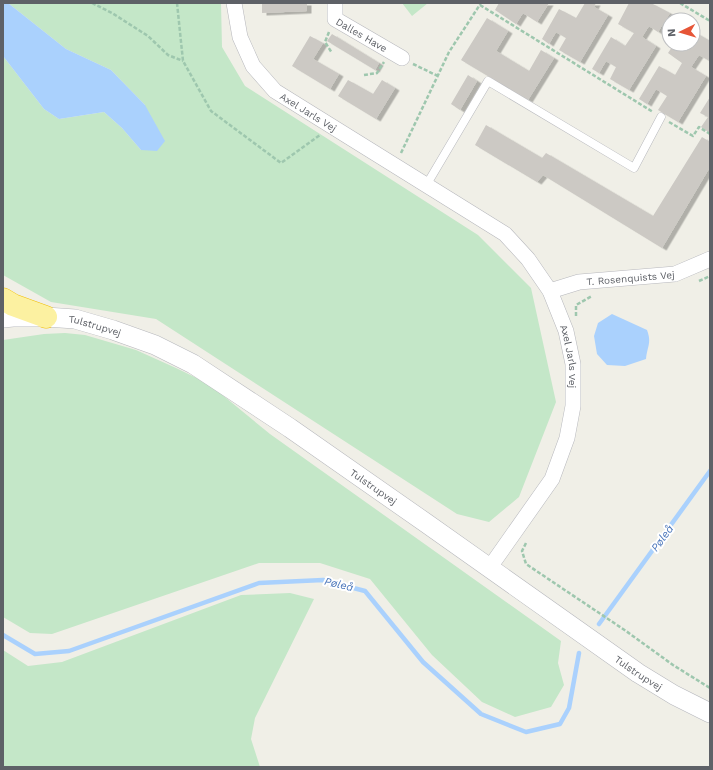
<svg xmlns="http://www.w3.org/2000/svg" width="713" height="770" viewBox="0 0 713 770" font-family="'Work Sans',sans-serif">
<defs>
<filter id="shadow"><feDropShadow dx="4.5" dy="2.5" stdDeviation="0" flood-color="#0004"/></filter>
</defs>
<rect width="100%" height="100%" fill="#f0efe7"/>
<path fill="#c4e7c8" d="M8 3H221L222 47 245 86 478 235 531 288 556 402 519 497 489 522 457 514 156 319 51 302 3 275V56L44 109 59 119 104 112 122 128 141 150 145 105 111 70 66 49Z
M402 3H428L412 16Z
M65 333 85 335 136 350 176 368 209 384 270 434 561 641 558 663 564 685 551 707 515 717 482 702 432 655 370 579 320 563H259L52 634 30 633 3 617V340L44 334Z
M290 593 314 599 255 718 251 739 260 767H3V650L28 666 62 662 241 595Z"/>
<path fill="#aad1fd" d="M3 3H8L66 49 111 70 145 105 165 141 157 151 141 150 122 128 104 112 59 119 44 109 3 56Z
M612 314 647 330C652 343 647 347 646 359L625 366 607 365 597 354 594 336 598 323Z"/>
<g fill="none" stroke-linecap="round" stroke-linejoin="round">
<path stroke="#aad1fd" stroke-width="4.5" d="M599 624 710 471
M3 635 35 654 69 651 259 583 323 580 365 591 423 662 481 714 526 732 560 724 569 708 579 653"/>
</g>
<path fill="#ccc9c4" filter="url(#shadow)" d="M262 3H307V11L262 13Z
M499 3H549L537 22 523 13 516 24 495 10Z
M585 3H596L594 7 608 15 580 62 559 50 566 38 556 32 549 44 542 39 559 9 576 18Z
M629 3H651L670 13 658 32 649 26 642 37 656 46 629 90 610 79 616 67 606 61 599 73 592 69 611 37 625 46 634 33 618 24Z
M487 18 508 31 496 51 529 71 541 50 554 58 528 100 461 60Z
M693 31 710 41V57L708 60 699 55 691 67 706 76 678 122 658 110 667 96 656 89 647 104 639 99 659 66 675 75 682 63 668 53 674 44H693Z
M332 34 379 63 375 70 327 41Z
M310 36 323 43 313 59 339 74 330 89 292 66Z
M468 75 477 81 460 110 451 104Z
M348 80 373 94 382 80 395 88 376 119 338 96Z
M710 97V133L701 127 708 117 700 113Z
M486 125 542 158 546 153 653 216 702 137 710 142V167L662 248 543 175 537 182 475 145Z"/>
<g fill="none" stroke-linecap="round" stroke-linejoin="round">
<defs>
<path id="service" d="M427 184 488 81 634 168 661 117"/>
<g id="minor">
<path id="s1" d="M234 3 240 37 253 66 275 91 505 234 528 259 550 291 566 331 573 364V406L567 438 552 479 490 567"/>
<path id="s2" d="M335 3V19L402 58"/>
<path id="s3" d="M550 291 579 282 675 274 710 259"/>
</g>
<g id="tertiary">
<path id="s4" d="M3 318 13 317H46L75 319 113 330 155 345 193 364 290 428 426 523 638 673 674 695 710 713"/>
</g>
<path id="trunk" d="M3 299 13 305 46 317"/>
</defs>
<use href="#service" stroke="#b7b8bd" stroke-width="9"/>
<use href="#minor" stroke="#b7b8bd" stroke-width="16"/>
<use href="#tertiary" stroke="#b7b8bd" stroke-width="20"/>
<use href="#trunk" stroke="#f1be05" stroke-width="23"/>
<path stroke="#9ec7ae" stroke-width="2.5" stroke-dasharray="4 2" stroke-linecap="butt" d="M92 3 112 13 148 36 168 55 183 61
M177 3 183 61 211 111 281 163 320 135
M680 3 710 21
M480 5 653 112
M329 32 325 42 332 53
M413 64 438 76
M364 75 377 73 384 62
M669 122 693 136 699 127 710 134
M401 153 449 52 481 3
M699 281 710 276
M576 316V305L592 296
M526 543 522 551 526 564 626 631 673 665 710 688"/>
<use href="#service" stroke="#fff" stroke-width="8"/>
<use href="#minor" stroke="#fff" stroke-width="15"/>
<use href="#tertiary" stroke="#fff" stroke-width="19"/>
<use href="#trunk" stroke="#fcf1a1" stroke-width="22"/>
</g>
<g text-anchor="middle" stroke-width="4" stroke-linejoin="round" paint-order="stroke">
<g font-size="10" fill="#5e6167" stroke="#fff">
<text dy="4" stroke="none"><textPath href="#s2" startOffset="47">Dalles Have</textPath></text>
<text dy="4" stroke="none"><textPath href="#s1" startOffset="139">Axel Jarls Vej</textPath></text>
<text dy="4" stroke="none"><textPath href="#s3" startOffset="82">T. Rosenquists Vej</textPath></text>
<text dy="4" stroke="none"><textPath href="#s4" startOffset="93">Tulstrupvej</textPath></text>
<text dy="4" stroke="none"><textPath href="#s1" startOffset="512">Axel Jarls Vej</textPath></text>
<text dy="4" stroke="none"><textPath href="#s4" startOffset="417">Tulstrupvej</textPath></text>
<text dy="4" stroke="none"><textPath href="#s4" startOffset="741">Tulstrupvej</textPath></text>
</g>
<g font-size="11" font-style="italic" fill="#4874b9" stroke="#fff">
<text transform="translate(662 538) rotate(-54)" y="4">Pøleå</text>
<text transform="translate(339 584) rotate(13)" y="4">Pøleå</text>
</g>
</g>
<rect width="713" height="770" fill="none" stroke="#5e6167" stroke-width="8"/>
<g transform="translate(681 32) rotate(265)"><circle r="19" fill="#ffffff" stroke="#bfc0c2"/>
<path d="M0-3L7 15L0 10L-7 15Z" fill="#e65537"/>
<text y="-6" font-size="11" font-weight="bold" text-anchor="middle" fill="#5e6167">N</text>
</g>
</svg>
